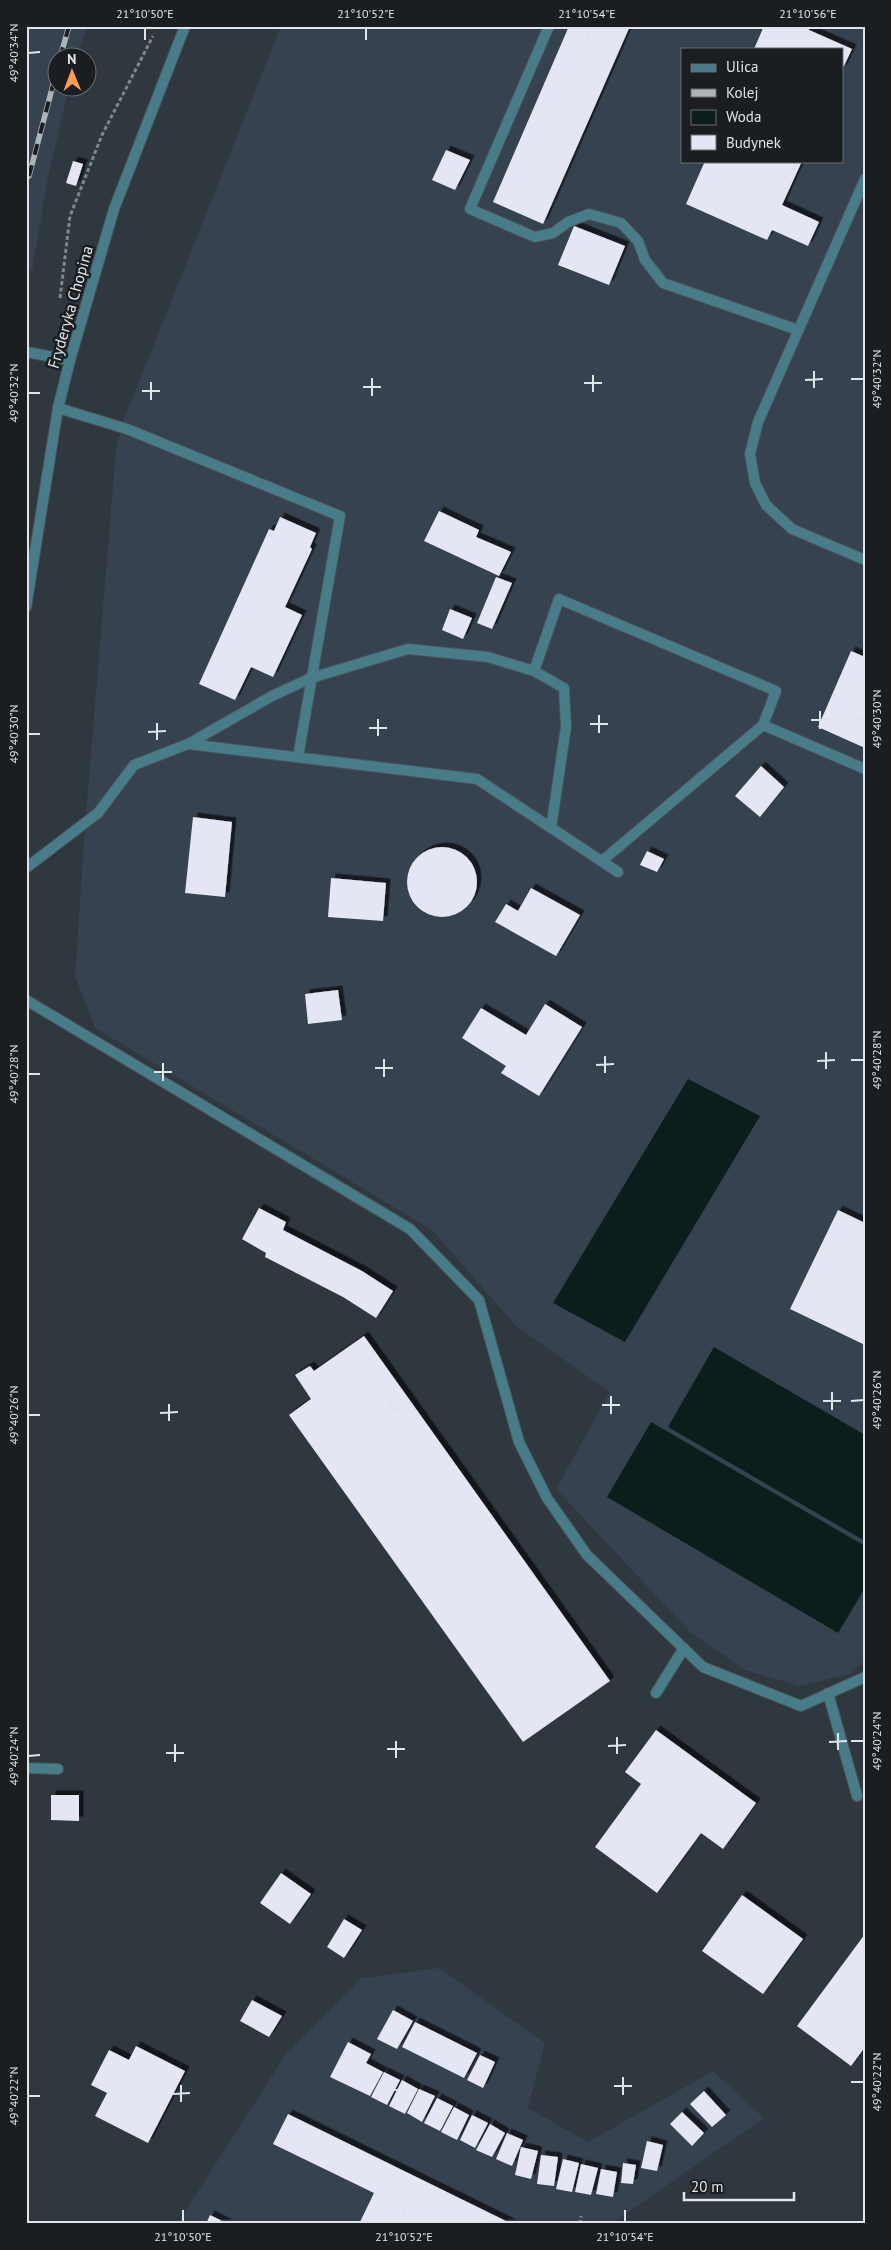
<svg xmlns="http://www.w3.org/2000/svg" width="891" height="2250" viewBox="0 0 891 2250" font-family="'PT Sans',sans-serif">
<defs>
<filter id="shadow"><feDropShadow dx="4.5" dy="-4.5" stdDeviation="0" flood-color="#0009"/></filter>
</defs>
<rect width="100%" height="100%" fill="#2f373f"/>
<path fill="#36424f" fill-rule="evenodd" d="M26 26H87L77 57 58 58V88H69L48 177 32 271 26 269Z
M281 26H865V1661L849 1674 799 1686 745 1670 691 1633 556 1489 610 1392 517 1327 432 1230 95 1028 75 976 85 826 116 448 124 419ZM682 49H842V161H682Z
M439 1968 545 2043 528 2108 588 2142 713 2071 764 2118 611 2224H177L286 2054 361 1978Z"/>
<path fill="#0b1e1b" d="M688 1079 760 1116 625 1342 553 1303Z
M714 1347 865 1435V1541L668 1427Z
M651 1422 865 1546V1588L838 1633 607 1497Z"/>
<path fill="#e5e6f3" filter="url(#shadow)" d="M569 26H630L543 224 493 202Z
M764 26H800L852 49 842 70V49H754Z
M446 150 470 160 455 190 432 180Z
M73 161 83 164 76 186 66 183Z
M705 161H802L782 205 819 222 808 246 772 230 767 240 686 204Z
M574 226 625 246 609 285 558 265Z
M439 511 479 530 476 537 511 552 499 576 424 541Z
M280 517 316 533 310 547 312 549 285 607 302 615 273 677 251 667 235 700 199 684 269 529 274 531Z
M496 577 512 583 492 629 477 623Z
M450 609 472 618 463 639 442 630Z
M851 651 865 657V748L818 727Z
M761 766 784 787 760 817 735 796Z
M193 817 232 822 225 897 185 893Z
M407 882a35 35 0 1 1 70 0a35 35 0 1 1-70 0Z
M647 851 664 859 657 872 640 865Z
M331 878 386 883 383 921 328 917Z
M531 888 580 915 556 956 495 922 506 904 518 911Z
M338 990 342 1020 308 1024 305 994Z
M545 1004 582 1027 539 1096 501 1073 506 1066 462 1038 481 1008 526 1035Z
M259 1208 286 1222 283 1230 362 1271 393 1291 376 1318 343 1297 265 1257 266 1253 242 1239Z
M838 1210 865 1223V1345L790 1309Z
M364 1336 610 1681 523 1742 289 1415 311 1399 295 1375 310 1366 314 1371Z
M656 1730 756 1803 723 1849 701 1833 657 1893 595 1847 641 1784 625 1772Z
M51 1795H79V1821L51 1820Z
M281 1873 311 1894 290 1924 260 1903Z
M742 1895 803 1939 763 1994 702 1951Z
M344 1919 362 1930 344 1958 327 1947Z
M865 1934V2047L851 2066 797 2026Z
M252 2000 282 2016 269 2037 240 2021Z
M393 2010 413 2021 397 2049 377 2039Z
M415 2022 477 2053 464 2078 402 2047Z
M348 2042 371 2054 366 2063 383 2072 370 2096 330 2077Z
M136 2046 185 2071 148 2143 95 2116 107 2093 91 2085 109 2050 129 2060Z
M480 2055 495 2062 483 2088 467 2080Z
M384 2072 400 2080 387 2105 371 2097Z
M402 2080 418 2089 405 2114 389 2106Z
M419 2089 435 2096 422 2122 407 2113Z
M704 2091 726 2115 712 2127 690 2104Z
M437 2098 453 2106 440 2131 424 2123Z
M454 2107 469 2115 457 2140 441 2132Z
M682 2112 704 2133 692 2146 670 2124Z
M288 2114 512 2224H359L374 2193 273 2144Z
M472 2115 488 2123 475 2148 460 2140Z
M490 2124 505 2133 492 2157 476 2150Z
M507 2133 523 2140 512 2166 496 2159Z
M647 2141 663 2145 657 2171 641 2168Z
M521 2147 538 2151 531 2179 515 2175Z
M541 2155 558 2157 554 2186 537 2184Z
M563 2159 579 2163 572 2192 556 2189Z
M623 2163 636 2165 633 2184 621 2183Z
M581 2164 598 2168 591 2195 575 2192Z
M601 2169 617 2172 613 2197 596 2194Z
M210 2215 228 2224H206Z"/>
<g fill="none" stroke-linecap="round" stroke-linejoin="round">
<defs>
<path id="service" d="M549 26 470 209 535 237 553 233 568 222 589 214 621 223 638 241 645 260 663 283 798 330
M865 179 758 422 750 454 755 483 766 505 792 529 865 560
M26 352 70 360
M58 408 127 429 340 516 298 757
M534 671 559 599 776 691 763 725
M188 744 272 696 311 678 408 649 488 657 534 671 564 688 566 727 551 828
M602 861 763 725 865 769
M26 868 98 813 134 765 188 744 477 779 618 872
M26 1000 410 1229 479 1300 519 1442 547 1498 587 1555 703 1667 801 1706 865 1677
M656 1693 684 1648
M828 1693 857 1796
M26 1768 58 1769"/>
<path id="tertiary" d="M26 607 58 408 70 360 114 209 185 26"/>
</defs>
<use href="#service" stroke="#4b535a" stroke-width="12"/>
<use href="#tertiary" stroke="#4b535a" stroke-width="12"/>
<path stroke="#80868d" stroke-width="3" stroke-dasharray="4 2.5" stroke-linecap="butt" d="M60 298 70 216 102 135 153 36
M580 2224 581 2216"/>
<use href="#service" stroke="#487c88" stroke-width="10"/>
<use href="#tertiary" stroke="#487c88" stroke-width="10"/>
<defs>
<path id="rail" d="M60 58 69 26
M29 176 58 66"/>
</defs>
<use href="#rail" stroke="#adb3b9" stroke-width="5.5"/>
<use href="#rail" stroke="#1a1e21" stroke-width="4" stroke-dasharray="11" stroke-linecap="butt"/>
</g>
<path fill="none" stroke="#e0e5ea" stroke-width="2" d="M145 28V40M366 28V40M587 28V40M808 28V40M28 53 40 52M814 371V388M593 375V392M372 378V396M851 379H864M805 380 823 379M151 382V400M584 383H602M363 387H381M142 391H160M28 393H40M820 711V729M599 715V733M378 719V736M851 719H864M811 720H829M157 723V740M590 724H608M369 728H387M148 732 166 731M28 734H40M826 1052V1069M605 1056V1073M384 1059V1077M851 1060H864M817 1061 835 1060M163 1063V1081M596 1065 614 1064M375 1068H393M154 1072H172M28 1074H40M832 1392V1410M611 1396V1414M390 1400V1417M823 1401H841M851 1401 864 1400M169 1404V1421M602 1405H620M381 1409H399M160 1413 178 1412M28 1415H40M838 1733V1750M617 1737V1754M396 1741V1758M851 1741H864M829 1742 847 1741M175 1744V1762M608 1746 626 1745M387 1749H405M166 1753H184M28 1756 40 1755M623 2077V2095M402 2081V2099M851 2082H864M181 2085V2102M614 2086H632M393 2090H411M172 2094 190 2093M28 2096H40M183 2210V2222M404 2210V2222M625 2210V2222"/>
<g text-anchor="middle" stroke-width="5" stroke-linejoin="round" paint-order="stroke">
<g font-size="16" fill="#e0e5ea" stroke="#1a1e21">
<text transform="translate(70 307) rotate(-74)" y="6">Fryderyka Chopina</text>
</g>
</g>
<rect width="891" height="2250" fill="none" stroke="#1a1e21" stroke-width="55"/>
<rect x="681" y="48" width="162" height="115" fill="#1a1e21" stroke="#696e71"/>
<rect x="691" y="64" width="25" height="8" fill="#487c88" stroke="#696e71"/>
<text x="726" y="72" font-size="15" fill="#e0e5ea">Ulica</text>
<rect x="691" y="89" width="25" height="8" fill="#adb3b9" stroke="#696e71"/>
<text x="726" y="98" font-size="15" fill="#e0e5ea">Kolej</text>
<rect x="691" y="110" width="25" height="15" fill="#0b1e1b" stroke="#696e71"/>
<text x="726" y="122" font-size="15" fill="#e0e5ea">Woda</text>
<rect x="691" y="135" width="25" height="15" fill="#e5e6f3" stroke="#696e71"/>
<text x="726" y="148" font-size="15" fill="#e0e5ea">Budynek</text>
<g transform="translate(72 72) rotate(359)"><circle r="24" fill="#1a1e21" stroke="#696e71"/>
<path d="M0-4L9 19L0 12L-9 19Z" fill="#fd9d55"/>
<text y="-8" font-size="14" font-weight="bold" text-anchor="middle" fill="#e0e5ea">N</text>
</g>
<path d="M684 2192v8h110v-8" fill="none" stroke="#e0e5ea" stroke-width="2.5"/>
<text x="691" y="2192" font-size="15" fill="#e0e5ea" stroke="#1a1e21" stroke-width="4" paint-order="stroke">20 m</text>
<rect x="28" y="28" width="836" height="2194" fill="none" stroke="#e0e5ea" stroke-width="2"/>
<g font-size="12" text-anchor="middle" fill="#e0e5ea">
<text x="145" y="18">21°10'50"E</text>
<text x="366" y="18">21°10'52"E</text>
<text x="587" y="18">21°10'54"E</text>
<text x="808" y="18">21°10'56"E</text>
<text transform="translate(14 53) rotate(-90)" y="4">49°40'34"N</text>
<text transform="translate(877 379) rotate(-90)" y="4">49°40'32"N</text>
<text transform="translate(14 393) rotate(-90)" y="4">49°40'32"N</text>
<text transform="translate(877 719) rotate(-90)" y="4">49°40'30"N</text>
<text transform="translate(14 734) rotate(-90)" y="4">49°40'30"N</text>
<text transform="translate(877 1060) rotate(-90)" y="4">49°40'28"N</text>
<text transform="translate(14 1074) rotate(-90)" y="4">49°40'28"N</text>
<text transform="translate(877 1400) rotate(-90)" y="4">49°40'26"N</text>
<text transform="translate(14 1415) rotate(-90)" y="4">49°40'26"N</text>
<text transform="translate(877 1741) rotate(-90)" y="4">49°40'24"N</text>
<text transform="translate(14 1756) rotate(-90)" y="4">49°40'24"N</text>
<text transform="translate(877 2082) rotate(-90)" y="4">49°40'22"N</text>
<text transform="translate(14 2096) rotate(-90)" y="4">49°40'22"N</text>
<text x="183" y="2241">21°10'50"E</text>
<text x="404" y="2241">21°10'52"E</text>
<text x="625" y="2241">21°10'54"E</text>
</g>
</svg>
